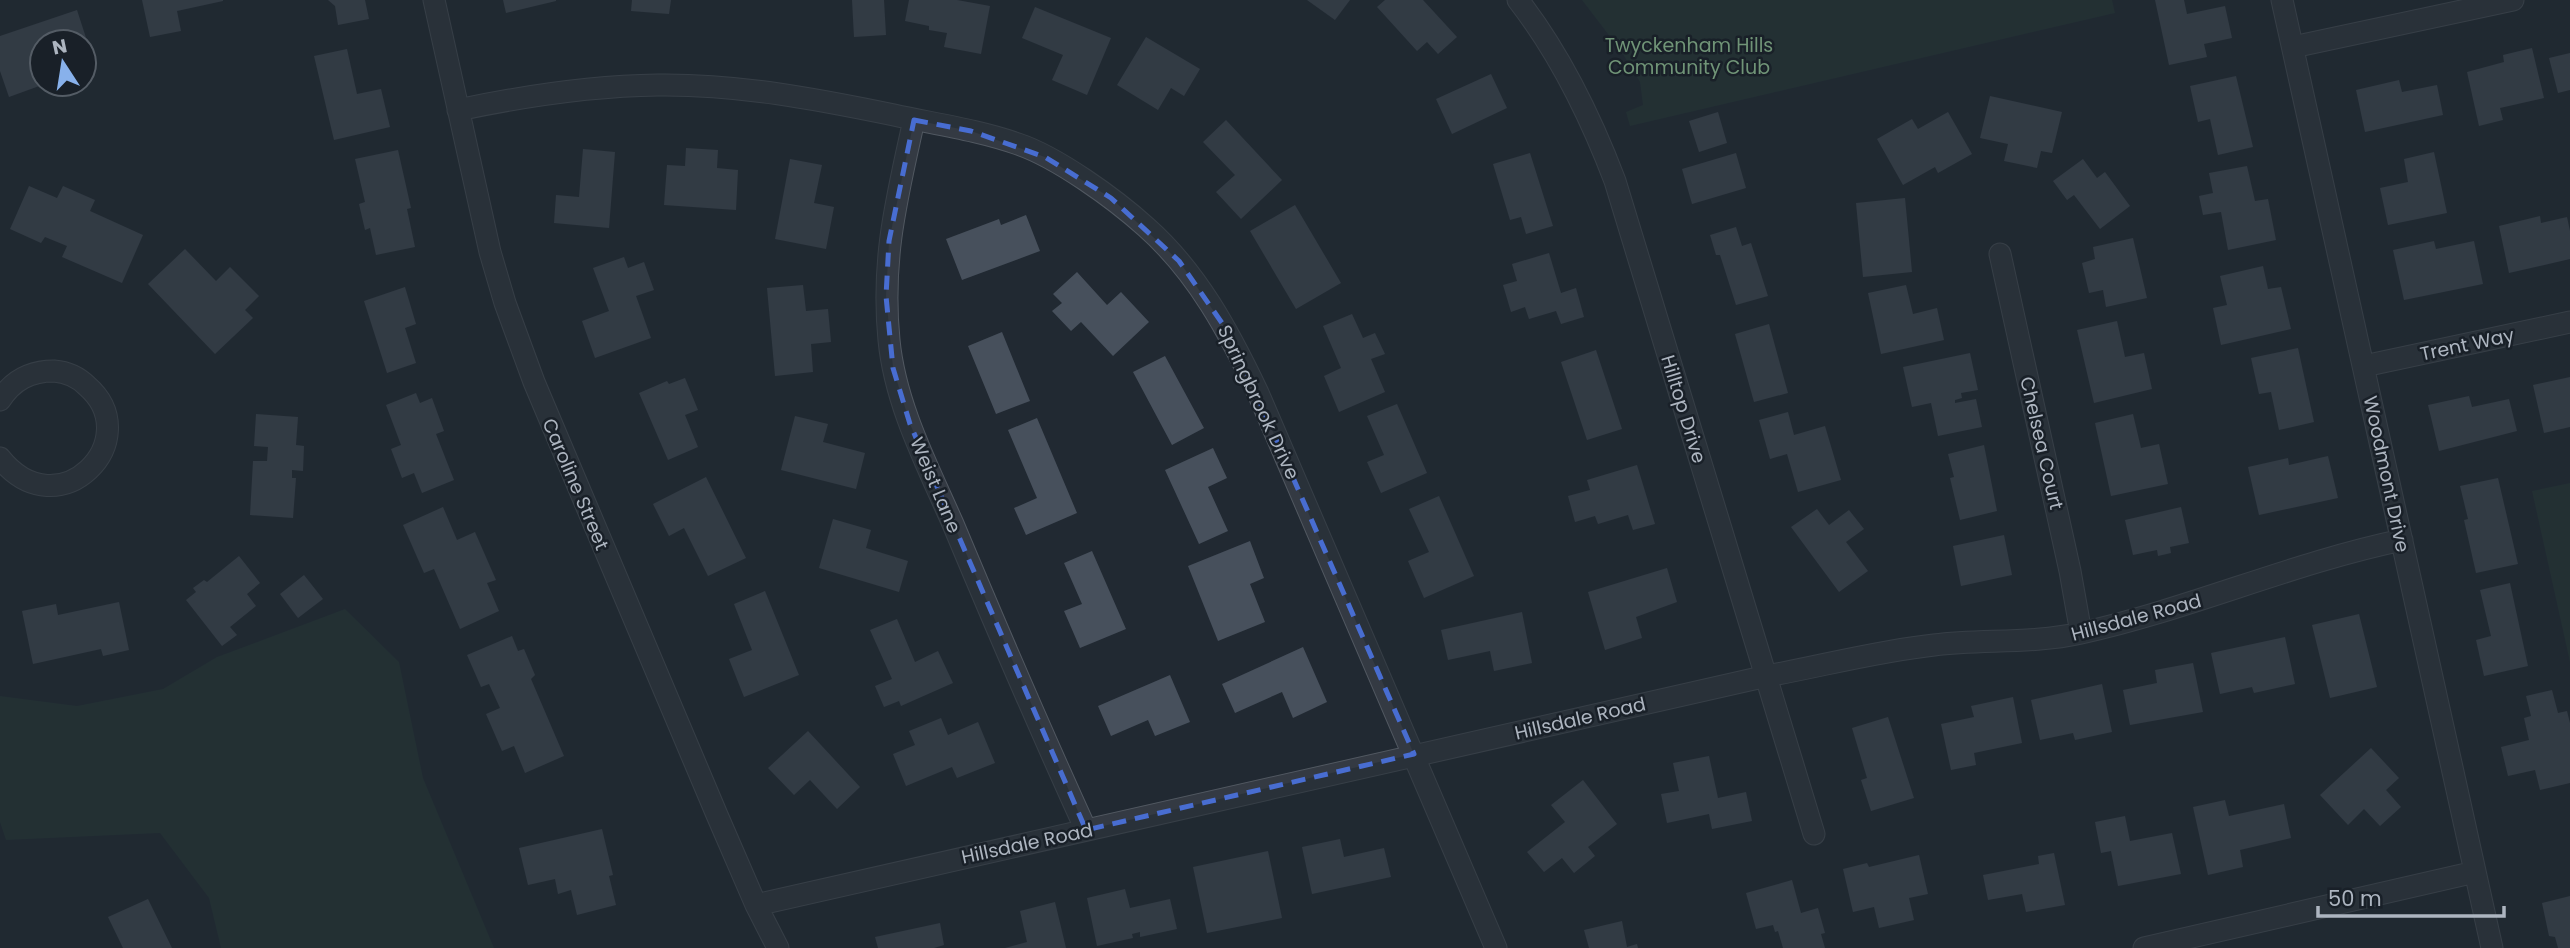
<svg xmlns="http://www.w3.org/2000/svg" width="2570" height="948" viewBox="0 0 2570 948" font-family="Poppins,sans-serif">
<rect width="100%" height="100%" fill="#212932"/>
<path fill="#263837" d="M1582 0H2112L2115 13 1630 126 1626 112 1643 105 1640 82 1621 51Z
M2570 483V662L2532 491Z
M345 609 399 662 423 778 494 948H221L209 898 160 833 6 840 0 822V696L77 706 163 689 217 657Z"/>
<path fill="#47505c" d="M142 0H223V1L177 11 181 31 150 37Z
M328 0H365L369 19 338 25 335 6Z
M503 0H556V1L506 13Z
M632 0H671L669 14 631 11Z
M852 0H884L886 35 854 37Z
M909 0H957L990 6 981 54 944 47 947 33 929 30V26L905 21Z
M1307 0H1350L1335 20Z
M1385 0H1423L1457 37 1438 54 1427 42 1417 51 1377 7Z
M2155 0H2184L2187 14 2225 6 2232 38 2204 44 2207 57 2169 65Z
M1035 7 1111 38 1087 95 1052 80 1063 55 1022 38Z
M77 10 89 47 84 49V42H42V63L35 65 38 74 42 73V85L9 97 0 71V36Z
M1146 37 1200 69 1184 96 1171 88 1158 110 1117 85Z
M2532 48 2544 98 2500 108 2503 120 2479 126 2467 72 2504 62 2503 55Z
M347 49 357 94 381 89 390 127 334 140 314 56Z
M2570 53V90L2558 93 2549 58Z
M1491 74 1507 108 1452 134 1436 99Z
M2236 76 2253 147 2218 155 2210 119 2198 122 2190 86Z
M2399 80 2402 92 2437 85 2443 115 2365 132 2356 90Z
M1990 96 2062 112 2052 153 2041 151 2037 168 2004 161 2008 144 1980 138Z
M1718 112 1727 143 1699 152 1689 121Z
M1948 112 1972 154 1938 173 1935 167 1903 185 1877 139 1912 119 1918 129Z
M1226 120 1282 180 1241 219 1216 192 1235 175 1203 142Z
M686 148 718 150 717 168 738 170 736 210 664 205 667 165 685 166Z
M583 149 615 152 609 228 554 223 556 195 579 197Z
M398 150 411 208 407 209 415 247 376 255 370 228 365 230 359 204 365 202 355 159Z
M2434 152 2447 213 2388 225 2380 188 2408 182 2404 159Z
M1530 153 1553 226 1526 234 1521 217 1510 220 1493 164Z
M1736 153 1746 188 1692 204 1682 169Z
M790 159 822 165 814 203 834 207 826 249 775 239Z
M2083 159 2097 178 2105 172 2130 206 2100 229 2074 195 2067 200 2053 181Z
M2247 166 2255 201 2268 199 2276 240 2228 250 2221 212 2203 215 2199 196 2213 193 2209 173Z
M29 186 57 198 63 186 95 200 90 211 143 235 122 283 62 257 67 246 45 237 41 243 10 229Z
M1905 198 1912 272 1863 277 1856 203Z
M1295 205 1341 283 1296 309 1250 231Z
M1026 215 1040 251 962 280 946 239 999 219 1001 225Z
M2540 216 2541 223 2567 217 2570 231V259L2509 273 2499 226Z
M1736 227 1742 246 1751 243 1768 296 1736 305 1720 255H1716L1710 235Z
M2133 238 2147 298 2106 307 2103 290 2089 293 2082 263 2095 259 2093 247Z
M2434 241 2436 249 2474 241 2483 284 2404 300 2393 250Z
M185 249 216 281 230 267 259 296 245 310 253 318 215 354 148 284Z
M1549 253 1561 293 1576 288 1584 317 1561 324 1556 311 1529 319 1525 307 1511 312 1503 285 1517 281 1512 264Z
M624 257 628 268 644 262 654 290 636 296 651 338 595 358 582 321 609 311 593 268Z
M2263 266 2268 289 2281 287 2291 329 2221 345 2213 308 2227 305 2220 276Z
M1077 272 1107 305 1121 292 1149 322 1113 356 1081 322 1071 331 1052 311 1062 303 1053 294Z
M803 285 806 311 828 309 831 342 811 344 813 372 775 376 767 288Z
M1906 285 1913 314 1937 308 1944 340 1881 354 1868 293Z
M405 287 416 324 405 328 416 363 387 373 364 301Z
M1352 314 1363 338 1375 333 1385 354 1371 359 1385 392 1339 412 1324 376 1341 368 1323 326Z
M2117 321 2125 357 2144 353 2152 389 2094 403 2077 330Z
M1769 324 1788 393 1754 402 1735 334Z
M1002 332 1030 401 996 414 968 346Z
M2298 348 2314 422 2279 430 2271 392 2259 394 2251 358Z
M1596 350 1622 429 1587 440 1561 362Z
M1970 353 1978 390 1961 393 1962 398 1955 400V403L1976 399 1982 427 1938 436 1931 403 1912 407 1903 367Z
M1165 356 1204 428 1172 445 1133 372Z
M2570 377V427L2544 433 2533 385Z
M685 378 698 410 685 415 698 447 668 460 639 393 667 381 669 384Z
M416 393 420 403 432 398 444 431 436 434 454 480 422 493 414 473 402 478 391 449 401 445 386 405Z
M2469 396 2472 407 2509 399 2517 431 2439 451 2428 405Z
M1397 404 1427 473 1381 493 1367 462 1384 455 1367 416Z
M1788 412 1794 435 1825 426 1841 480 1798 492 1787 454 1770 459 1759 420Z
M256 414 298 417 296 445 304 446 303 471 292 470V478H296L293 518 250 515 253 461H267L268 447 254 446Z
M2133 414 2141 448 2159 444 2168 484 2111 496 2095 423Z
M795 416 828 424 823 442 865 453 856 489 781 470Z
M1037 418 1077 513 1026 535 1014 508 1037 498 1008 430Z
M1984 445 1997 511 1960 520 1950 478 1954 477 1948 454Z
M1213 448 1227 478 1208 487 1228 531 1199 544 1165 470Z
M2328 456 2338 498 2259 515 2248 467 2288 458 2289 465Z
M1637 465 1655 524 1633 530 1628 515 1598 524 1595 516 1575 522 1568 496 1590 490 1587 480Z
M706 477 746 558 708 576 684 528 669 536 653 504Z
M2498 478 2518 564 2476 573 2464 520 2468 519 2460 486Z
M1439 496 1474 576 1424 598 1408 561 1429 552 1409 509Z
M443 507 457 540 475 532 496 580 487 583 499 611 460 629 434 569 424 573 403 525Z
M2181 507 2189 543 2170 547 2171 553 2158 556 2157 550 2133 555 2125 520Z
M1817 509 1829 525 1849 510 1864 529 1846 542 1868 571 1839 592 1791 527Z
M833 519 871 530 866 548 908 561 899 592 819 568Z
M2004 535 2012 575 1961 586 1953 546Z
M1250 541 1264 578 1250 584 1265 622 1218 641 1188 566Z
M1092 551 1126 629 1080 648 1064 611 1082 604 1064 563Z
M239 556 260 583 247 594 256 606 230 627 237 635 222 646 186 600 196 592 193 588 204 580 207 582Z
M1667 568 1677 602 1636 617 1642 638 1605 650 1588 592Z
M304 575 323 599 298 618 280 594Z
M2510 583 2528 666 2484 676 2476 640 2491 636 2480 590Z
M765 591 799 675 744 697 729 659 752 650 734 604Z
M119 602 129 650 103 656 101 649 33 664 22 611 56 604 58 615Z
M1522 612 1532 663 1494 671 1490 651 1448 660 1441 630Z
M2359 614 2377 687 2330 698 2312 625Z
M897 619 915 662 938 651 953 683 901 706 899 701 884 707 875 686 892 679 870 630Z
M512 636 518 651 524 649 535 675 531 679 564 756 525 773 514 746 502 751 486 714 500 708 489 684 481 687 467 655Z
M2285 637 2295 684 2254 693 2252 687 2220 694 2211 653Z
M1303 647 1327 702 1293 718 1282 692 1235 713 1222 684Z
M2193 663 2203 712 2130 725 2123 690 2157 683 2155 670Z
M1170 675 1190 722 1155 736 1148 720 1111 736 1098 706Z
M2102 684 2112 732 2075 740 2073 733 2040 740 2031 700Z
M2552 690 2558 713 2567 711 2570 723V783L2540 790 2535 770 2508 776 2501 747 2529 740 2524 718 2531 716 2526 696Z
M2013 697 2022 743 1974 753 1976 765 1951 770 1941 724 1974 717 1971 706Z
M1888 717 1914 798 1871 811 1861 780 1867 778 1852 728Z
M941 718 948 735 978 722 995 763 957 778 952 767 906 786 893 754 915 745 909 731Z
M808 731 860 787 837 809 810 780 794 795 768 768Z
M2371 748 2399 778 2386 790 2401 807 2380 826 2364 809 2348 825 2320 795Z
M1709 756 1718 798 1746 792 1752 821 1712 829 1709 814 1667 823 1661 794 1679 791 1673 763Z
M1583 780 1617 824 1588 847 1595 856 1574 873 1562 858 1544 872 1527 852 1565 822 1551 805Z
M2225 800 2229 816 2284 804 2291 838 2240 850 2243 867 2208 875 2193 807Z
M2125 816 2130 841 2172 833 2181 874 2118 886 2111 851 2101 853 2095 822Z
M602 829 613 875 609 876 616 905 577 915 571 890 558 894 555 879 528 885 519 848Z
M1340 839 1344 857 1384 848 1391 877 1312 894 1302 847Z
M1268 851 1282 918 1207 933 1193 867Z
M2054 853 2065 905 2026 912 2022 894 1988 900 1983 875 2039 864 2038 856Z
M1919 855 1928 894 1909 898 1914 920 1879 928 1874 907 1853 912 1843 869 1867 863 1869 867Z
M1792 880 1801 913 1818 908 1825 933 1821 934 1825 948H1783L1778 931 1775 932 1773 925 1756 929 1746 893Z
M1125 889 1130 908 1170 899 1177 929 1140 937V932L1132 934 1133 938 1097 946 1087 898Z
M2570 896V948H2558L2555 937 2549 936 2542 903Z
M148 899 172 948H123L108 917Z
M1055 902 1066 948H1005L1027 942 1020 911Z
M1622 921 1627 947 1637 944 1638 948H1589L1584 930Z
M940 923 944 945 934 948H878L875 937Z"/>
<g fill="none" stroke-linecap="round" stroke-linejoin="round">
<defs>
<path id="minor" d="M434 0 490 252 505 303 534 382 717 815 756 905 778 948
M1518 0C1560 54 1591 118 1615 181L1814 834
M2282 0 2492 948
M2293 47 2513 0
M458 110C524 96 590 86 658 85 738 84 816 99 894 115 935 124 978 130 1018 144 1057 157 1115 199 1146 227 1197 272 1229 332 1258 393L1496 948
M914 120C897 197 881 259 889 340 895 404 927 465 953 524 996 627 1040 729 1086 830
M2000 254 2070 571 2081 633
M2364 366 2570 322
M0 400C13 380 30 371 54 371 67 372 78 377 87 386 148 439 59 532 0 458
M756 905 1767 676C1822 666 1878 651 1934 645 1983 639 2032 644 2081 633 2190 609 2292 563 2402 540
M2144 948 2475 872"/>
</defs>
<use href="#minor" stroke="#515861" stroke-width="23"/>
<use href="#minor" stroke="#343a43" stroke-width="21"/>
</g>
<path d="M0 0H2570V948H0ZM914 120 971 131 1045 157 1111 198 1179 261 1231 336 1414 754 1086 830 910 424 893 368 886 296 889 241Z" fill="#212932" fill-opacity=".55" fill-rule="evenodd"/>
<path fill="none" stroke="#486dd1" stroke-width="5" stroke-dasharray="14 9" stroke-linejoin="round" d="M914 120 971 131 1045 157 1111 198 1179 261 1231 336 1414 754 1086 830 910 424 893 368 886 296 889 241Z"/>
<g text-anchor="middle" stroke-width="5" stroke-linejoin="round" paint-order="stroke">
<g font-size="19" fill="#709477" stroke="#192028">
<text x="1689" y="52">Twyckenham Hills<tspan x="1689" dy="22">Community Club</tspan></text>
</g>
<g font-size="19" fill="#adb5c0" stroke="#192028">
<text transform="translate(2467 344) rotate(-12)" y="7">Trent Way</text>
<text transform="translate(1259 402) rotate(65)" y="7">Springbrook Drive</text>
<text transform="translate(1684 409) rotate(73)" y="7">Hilltop Drive</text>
<text transform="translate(2042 443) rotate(77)" y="7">Chelsea Court</text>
<text transform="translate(2387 474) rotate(78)" y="7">Woodmont Drive</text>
<text transform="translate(576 484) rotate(67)" y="7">Caroline Street</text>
<text transform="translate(936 485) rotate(67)" y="7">Weist Lane</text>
<text transform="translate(2136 617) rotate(-15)" y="7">Hillsdale Road</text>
<text transform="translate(1580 718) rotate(-13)" y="7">Hillsdale Road</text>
<text transform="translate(1027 843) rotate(-12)" y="7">Hillsdale Road</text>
</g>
</g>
<g transform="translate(63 63) rotate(348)"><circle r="33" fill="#192028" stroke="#545c65" stroke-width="2"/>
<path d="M0-5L12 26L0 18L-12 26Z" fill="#88b1eb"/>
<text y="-10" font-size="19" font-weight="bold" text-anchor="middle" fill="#adb5c0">N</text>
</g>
<path d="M2318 906v10h186v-10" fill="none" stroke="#adb5c0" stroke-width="3.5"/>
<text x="2328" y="906" font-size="21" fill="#adb5c0" stroke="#192028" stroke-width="5" paint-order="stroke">50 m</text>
</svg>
